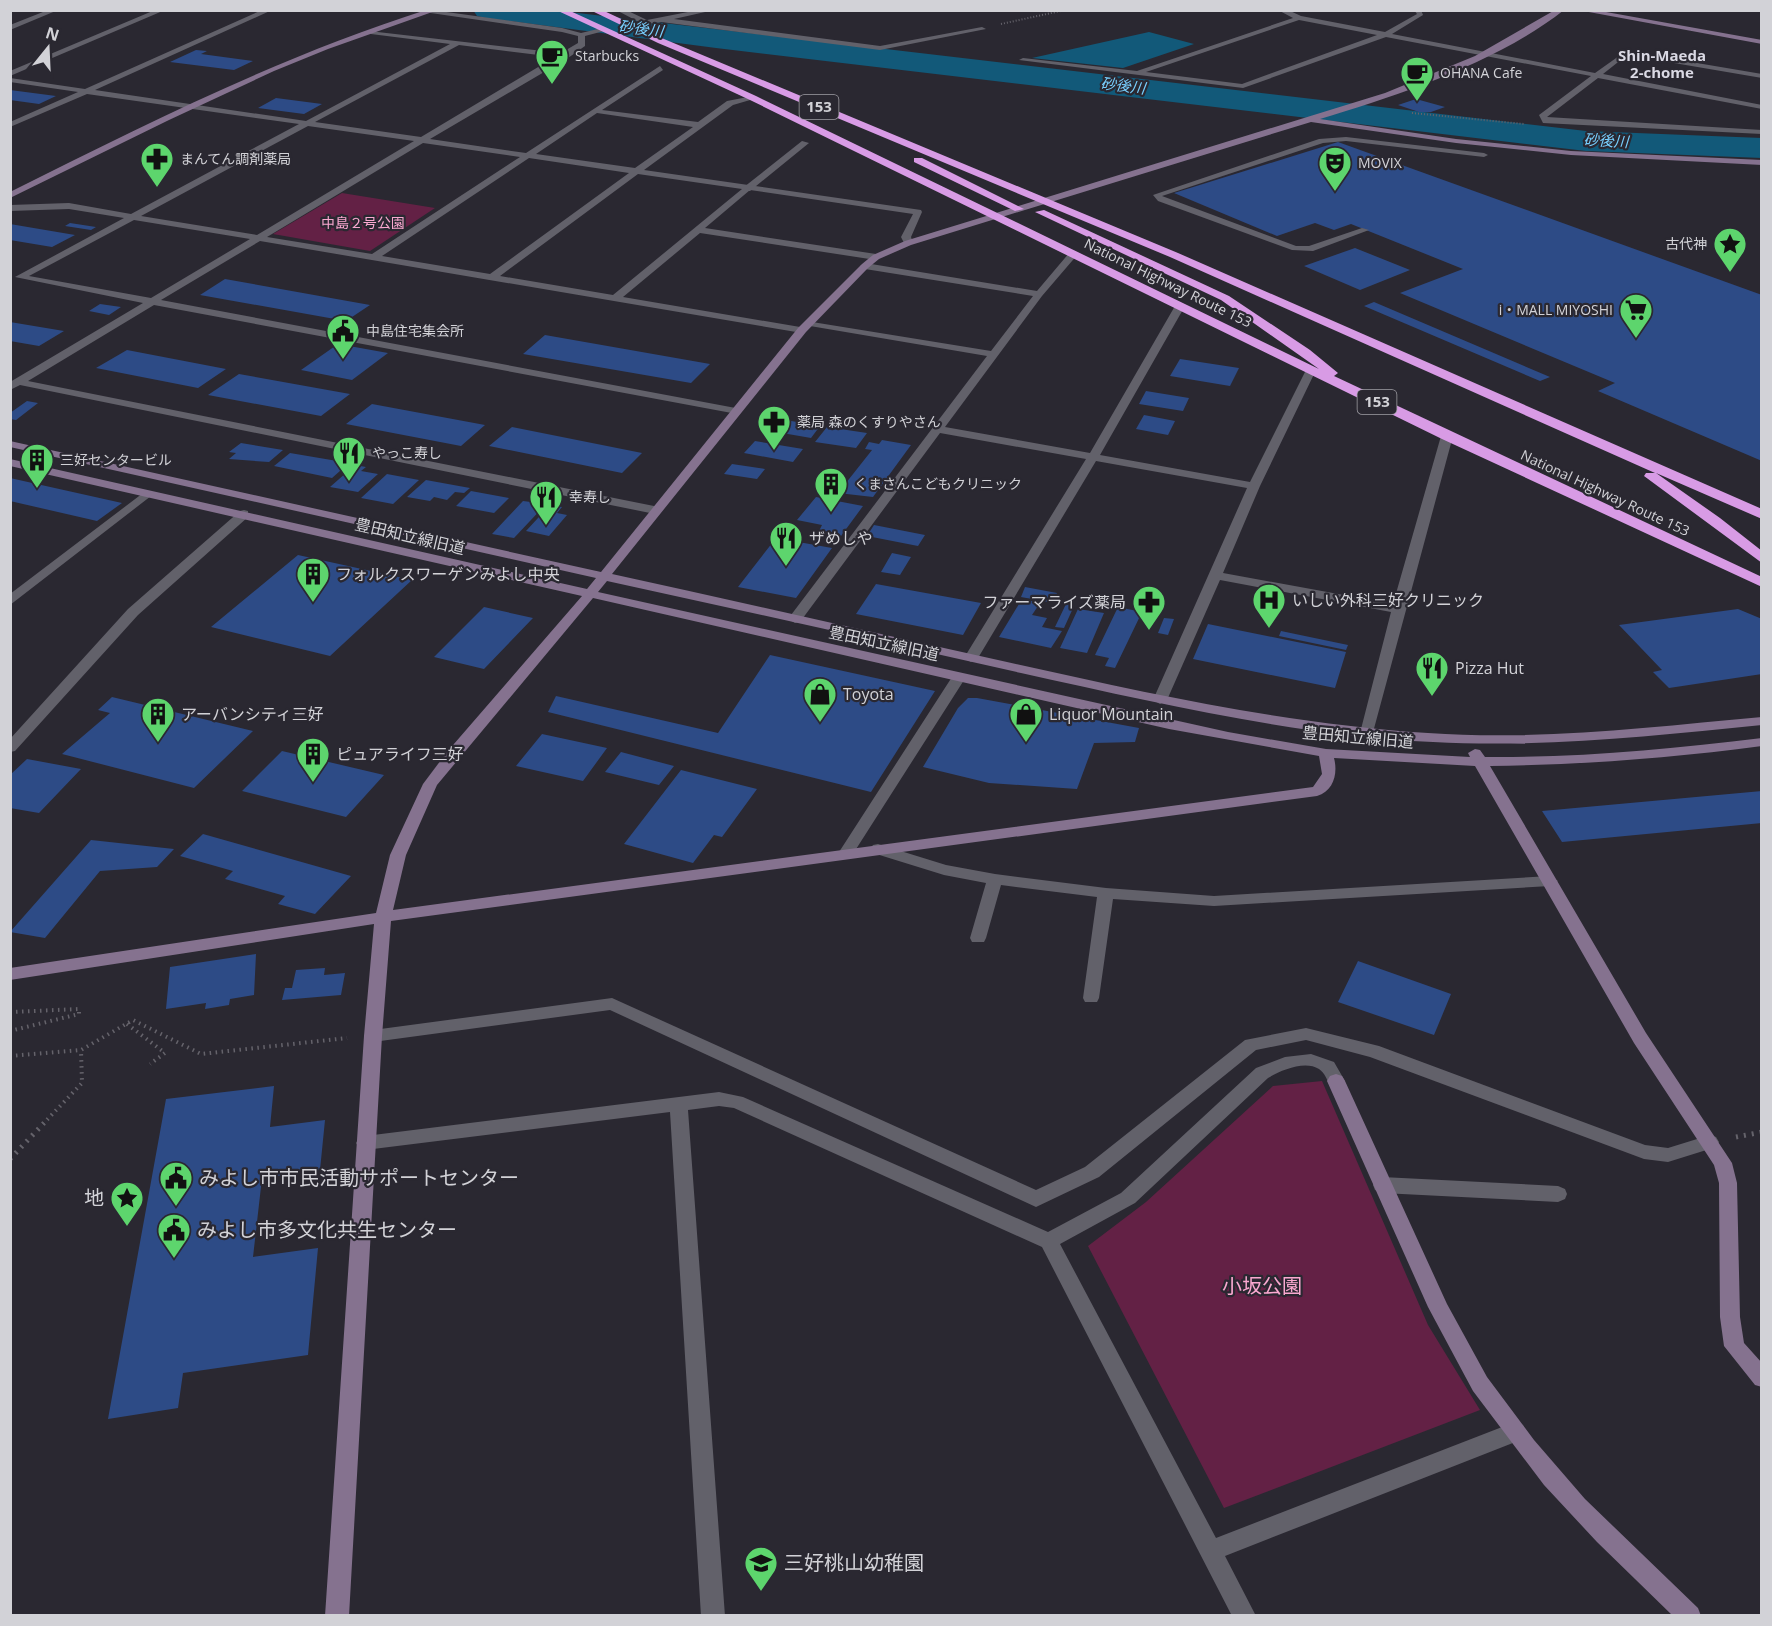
<svg xmlns="http://www.w3.org/2000/svg" width="1772" height="1626" viewBox="0 0 1772 1626" font-family="'Open Sans','Noto Sans JP',sans-serif">
<rect width="100%" height="100%" fill="#2a2831"/>
<path fill="#632145" d="M342 193 435 208 370 251 273 234Z
M1322 1081 1428 1325 1480 1410 1224 1508 1088 1246 1146 1202 1273 1086Z"/>
<path fill="#125979" d="M1149 32 1194 44 1123 68 1032 58Z"/>
<g fill="none" stroke-linecap="round" stroke-linejoin="round">
<path fill="#125979" fill-rule="evenodd" d="M473 10H552L1586 131 1762 138V158L1586 151 716 48 486 18 477 16Z"/>
</g>
<path fill="#2d4b86" d="M196 50 207 51 201 54 253 61 234 70 170 62Z
M10 90 56 96 39 104 10 100Z
M276 98 322 104 304 114 258 108Z
M1416 99 1445 107 1431 112H1419L1398 105Z
M1338 142 1762 295V461L1598 391 1615 383 1400 293 1463 269 1351 224 1334 230 1315 223 1277 236 1174 193Z
M70 223 96 227 91 230 65 226Z
M10 224 75 235 52 247 10 240Z
M1355 248 1410 270 1360 290 1304 266Z
M225 279 370 305 346 321 200 295Z
M1374 302 1550 377 1540 381 1364 306Z
M100 304 121 307 109 315 89 311Z
M10 322 64 331 39 346 10 341Z
M545 335 710 364 691 383 523 354Z
M338 344 388 353 352 380 301 370Z
M127 350 226 369 198 388 96 368Z
M1180 359 1239 368 1230 386 1170 376Z
M239 374 350 394 321 416 208 395Z
M1146 391 1189 398 1183 411 1139 404Z
M27 401 38 403 16 420 10 419V413Z
M372 404 485 425 461 446 346 424Z
M1144 415 1175 421 1168 435 1136 429Z
M768 417 820 426 811 438 759 429Z
M512 427 642 453 622 473 489 446Z
M827 427 867 433 856 448 815 442Z
M882 440 911 445 873 497 838 493 872 450 865 449 869 442 879 444Z
M755 441 803 449 793 462 744 453Z
M241 443 283 450 269 462 229 459 236 453 229 452Z
M290 453 349 463 332 478 274 466Z
M732 464 765 469 757 479 724 474Z
M355 465 366 467 361 471 378 474 358 492 330 487Z
M387 474 419 480 393 504 361 498Z
M10 478 122 503 97 521 10 501Z
M426 480 470 488 464 493 455 492 447 500 434 497 430 501 407 497Z
M471 491 509 498 494 513 456 506Z
M816 497 863 506 841 536 819 531 822 525 797 520Z
M523 501 546 504 514 538 492 534Z
M550 505 562 507 557 513 567 515 549 536 526 531Z
M874 525 925 535 918 546 867 536Z
M776 538 832 548 796 598 738 587Z
M892 553 911 557 900 575 881 572Z
M298 555 412 580 330 656 211 627Z
M876 584 981 603 963 635 856 614Z
M1025 587 1057 593 1053 603 1021 597Z
M1022 599 1040 603 1032 615 1047 618 1042 627 1062 631 1051 648 999 637Z
M1066 604 1074 606 1064 628 1055 627Z
M484 607 533 618 484 669 434 657Z
M1118 607 1142 612 1115 668 1105 666 1109 658 1095 655Z
M1078 609 1104 613 1087 653 1060 648Z
M1738 609 1762 619V674L1669 688 1653 672 1662 670 1619 625Z
M1164 618 1174 619 1168 635 1158 633Z
M1208 624 1346 652 1335 688 1193 659Z
M1281 631 1348 645 1346 650 1279 636Z
M770 655 935 691 871 792 548 712 556 696 718 733Z
M112 697 253 731 194 788 62 754 110 713 98 710Z
M968 698H977L1139 728 1135 742 1094 743 1077 789 989 783 923 767 958 708Z
M542 734 607 748 583 781 516 766Z
M282 751 384 775 346 817 242 791Z
M621 752 674 766 659 785 605 772Z
M27 759 81 769 39 813 10 808V775Z
M681 770 757 789 722 837 714 835 693 863 624 844Z
M1762 791V823L1562 842 1542 811Z
M203 834 351 876 315 914 278 904 285 896 225 879 233 871 180 856Z
M91 840 174 849 157 867 100 871 45 938 10 932Z
M256 954 254 995 230 999 229 1005 205 1009 206 1003 166 1009 170 967Z
M1358 961 1451 994 1434 1035 1338 1002Z
M325 968 324 975 345 973 341 995 282 1000 285 988H292L296 970Z
M274 1086 270 1127 325 1120 320 1170 262 1178 253 1257 318 1248 308 1355 183 1373 178 1408 108 1419 166 1099Z"/>
<g fill="none" stroke-linecap="round" stroke-linejoin="round">
<path stroke="#65636b" stroke-width="2" stroke-dasharray="1 2" stroke-linecap="butt" d="M1001 24 1065 10
M1412 113 1524 124"/>
<path stroke="#65636b" stroke-width="4" stroke-dasharray="1.5 4.5" stroke-linecap="butt" d="M10 1012 79 1009V1014L10 1031
M127 1024 165 1053 150 1064
M10 1056 81 1050 133 1020 201 1054 347 1038
M43 1124 82 1083 81 1050"/>
<path stroke="#65636b" stroke-width="5" stroke-dasharray="2 6" stroke-linecap="butt" d="M1736 1137 1762 1132
M10 1159 44 1123"/>
<path fill="#62616a" fill-rule="evenodd" d="M1346 137 1484 153 1488 155 1484 157 1346 141 1323 143 1162 196 1296 246H1309L1362 228 1369 230 1313 251 1292 250 1158 201 1153 195 1319 139Z
M802 141 809 143 750 191H744V187Z"/>
<path fill="#62616a" fill-rule="evenodd" d="M48 10H58L10 30V25Z
M155 10H165L10 76V71Z
M262 10H272L95 90 306 121 450 44 371 34 369 31 561 53 578 43V36L562 32 410 10H432L562 28 581 33 602 28 604 31 585 36V46L568 58 430 139 526 153 660 66 663 70 602 110 698 122 727 101 753 96 757 98 733 105 644 170 921 210 922 212 911 237 913 243 905 245 901 237 913 214 750 190 705 228 876 254 881 257 876 260 700 233 623 297 806 328 807 330 802 333 260 241 161 300 741 409 742 411 737 414 154 305 28 381 659 507 661 510 655 514 20 385 10 390V382L143 303 15 277 124 218 69 209 10 211V205L69 203 131 214 299 124 87 94 10 127V122L78 92 10 82V78L85 89ZM459 45 555 57 421 137 315 122ZM597 113 693 127 635 168 536 154ZM308 126 414 141 257 235 141 216ZM423 143 520 157 372 254 267 237ZM529 158 629 173 490 274 382 256ZM638 174 742 189 613 295 500 276ZM134 220 250 239 151 298 29 276Z
M616 10H626L647 20 698 10H714L674 19 880 46 982 27 986 29 880 50 661 22 628 28 626 25 639 22Z
M1278 10H1288L1301 16 1385 32 1417 14 1414 10H1421L1423 15 1392 34 1595 73 1626 51 1762 74V78L1627 55 1603 74 1762 105V109L1598 78 1547 117 1762 130V134L1543 123 1539 115 1591 76 1386 37 1243 88 1019 60 1023 58 1137 71 1293 18ZM1299 20 1377 35 1242 84 1146 72Z
M1070 252 1078 254 1042 296 945 427 1090 453 1175 306 1180 303 1185 306 1100 455 1250 482 1306 370 1315 368 1316 370 1260 486 1223 573 1393 604 1441 436 1447 433 1453 436 1372 736H1362L1360 733 1391 612 1220 580 1167 700 1160 704 1153 700 1247 488 1096 461 978 658 971 662 964 658 1086 459 940 433 800 622 795 623 788 619 987 356 810 326 805 323 806 321 991 351 1033 296 865 269 860 266 865 263 1037 291Z
M147 490 153 494 151 496 10 605V594Z
M244 510 248 511V517L138 615 15 751 10 752V739L128 609 240 511Z
M959 673 966 677 851 857H841L838 853 841 849 952 677Z
M878 844 946 865 995 874 1106 888 1214 896 1550 876 1558 881 1550 886 1214 906 1113 899 1099 998 1097 1002H1085L1083 998 1097 897 1001 885 986 938 984 942H972L970 938 986 883 944 875 873 853 870 849 873 845Z
M612 998 1036 1190 1085 1167 1245 1040 1306 1028 1379 1046 1645 1145 1668 1148 1710 1135 1716 1137 1719 1142 1716 1147 1668 1162 1644 1159 1370 1057 1306 1040 1256 1050 1099 1177 1036 1207 610 1010 373 1042 367 1041 364 1036 367 1031 373 1030Z
M1311 1054 1334 1062 1345 1081 1342 1086 1336 1088 1330 1086C1327 1080 1325 1073 1319 1069 1305 1060 1281 1070 1268 1078L1135 1203 1060 1244 1216 1538 1515 1422 1523 1425 1526 1432 1523 1439 1225 1556 1256 1616H1232L1042 1247 734 1108 719 1106 688 1110 725 1616H701L670 1112 365 1150 359 1148 356 1143 359 1138 365 1136 719 1092 743 1097 1048 1232 1121 1193 1256 1068 1285 1057Z
M1382 1177 1558 1186 1565 1189 1567 1194 1565 1199 1558 1202 1382 1193 1375 1190 1373 1185 1375 1180Z"/>
<path fill="#85728f" fill-rule="evenodd" d="M426 10H438L328 49 274 71 169 120 10 198V192C146 124 281 56 426 10Z
M1555 10H1564C1498 62 1400 95 1320 119L1456 139 1571 151 1762 160V165L1571 155 1456 143 1311 122 911 245 879 259 868 268 806 332 612 574C744 603 875 633 1007 662 1146 693 1285 724 1428 733 1540 741 1650 727 1762 717V725C1652 736 1543 748 1433 742 1293 735 1157 703 1021 673 883 642 745 611 607 581L598 592 1228 732 1326 749 1470 757 1468 753 1475 749 1480 750 1485 757C1577 758 1670 749 1762 738V746C1671 758 1581 765 1490 766L1646 1033 1732 1163 1737 1183 1740 1317 1744 1343 1762 1363V1387L1755 1385 1724 1346 1720 1317 1719 1183 1714 1165 1634 1043 1475 766 1334 758C1338 773 1334 791 1317 796L391 921 382 1036 349 1616H325L364 1036 374 924 10 980V968L376 913 390 855 423 784 447 752 582 596 10 466V459L587 589 596 578 10 447V441L601 572 798 328 862 264 873 255 905 241 1385 93 1475 56ZM593 598 1169 729 1319 756 1322 774 1313 787 393 910 406 855 437 785Z
M1578 10H1595L1762 40V44Z
M1336 1074 1342 1076 1345 1081 1447 1304 1487 1377 1534 1440 1585 1499 1698 1608 1701 1616H1673L1597 1542 1544 1485 1473 1391 1428 1307 1327 1081 1330 1076Z"/>
<path fill="#d89be5" fill-rule="evenodd" d="M556 10H568L756 96 1319 369 1221 300 1035 212 1044 210 1229 296 1310 350 1338 373 1334 376 1762 577V587L1442 439 750 100Z
M590 10H602L664 39 1178 253 1762 509V519L1656 473 1720 518 1762 551V563L1644 476 1646 473H1655L1170 257 658 43Z
M914 158H922L1024 209 1015 211 914 162Z"/>
</g>
<defs>
<symbol id="cafe-pin" viewBox="-11 -11 22 30"><path d="M0 17L-7.5 6A9.5 9.5 0 1 1 7.5 6Z" fill="#5dd56d" stroke="#2a2831"/><path d="M-5.5-4.5H6V0H3Q3 3.5 0 3.5H-2.5Q-5.5 3.5-5.5 0ZM3-3.2v2h1.7v-2ZM-6 4.5H4V6H-6Z" fill="#111"/></symbol>
<symbol id="pharmacy-pin" viewBox="-11 -11 22 30"><path d="M0 17L-7.5 6A9.5 9.5 0 1 1 7.5 6Z" fill="#5dd56d" stroke="#2a2831"/><path d="M-2-6h4v4h4v4h-4v4h-4v-4h-4v-4h4Z" fill="#111"/></symbol>
<symbol id="theatre-pin" viewBox="-11 -11 22 30"><path d="M0 17L-7.5 6A9.5 9.5 0 1 1 7.5 6Z" fill="#5dd56d" stroke="#2a2831"/><path d="M-5-5.5Q0-4 5-5.5V0Q5 5 0 6Q-5 5-5 0ZM-3.3-2.5H-1v1.5H-3.3ZM1-2.5H3.3v1.5H1ZM-2.8 1Q0 5.5 2.8 1Z" fill="#111"/></symbol>
<symbol id="sight-pin" viewBox="-11 -11 22 30"><path d="M0 17L-7.5 6A9.5 9.5 0 1 1 7.5 6Z" fill="#5dd56d" stroke="#2a2831"/><path d="M0-6L1.8-2.2L6-1.7L2.9 1.2L3.7 5.4L0 3.3L-3.7 5.4L-2.9 1.2L-6-1.7L-1.8-2.2Z" fill="#111"/></symbol>
<symbol id="supermarket-pin" viewBox="-11 -11 22 30"><path d="M0 17L-7.5 6A9.5 9.5 0 1 1 7.5 6Z" fill="#5dd56d" stroke="#2a2831"/><path d="M-6-5.5h2.5l.6 2H6L4.5 2H-2.5L-4.4-4H-6ZM-1.5 3.2a1.3 1.3 0 1 0 .1 0ZM3 3.2a1.3 1.3 0 1 0 .1 0Z" fill="#111"/></symbol>
<symbol id="civic-pin" viewBox="-11 -11 22 30"><path d="M0 17L-7.5 6A9.5 9.5 0 1 1 7.5 6Z" fill="#5dd56d" stroke="#2a2831"/><path d="M-.6-6.5H3V-4.5H.6V-3L4-1V1h2V6H-6V1h2V-1L-.6-3ZM-1.2 2.5V6h2.4V2.5Z" fill="#111"/></symbol>
<symbol id="restaurant-pin" viewBox="-11 -11 22 30"><path d="M0 17L-7.5 6A9.5 9.5 0 1 1 7.5 6Z" fill="#5dd56d" stroke="#2a2831"/><path d="M-5-6h1v4h1v-4h1v4h1v-4h1v5L-1.5 .5V6h-2V.5L-5-1ZM5-6V6H3V1.5H1.5Q1.5-4 5-6Z" fill="#111"/></symbol>
<symbol id="building-pin" viewBox="-11 -11 22 30"><path d="M0 17L-7.5 6A9.5 9.5 0 1 1 7.5 6Z" fill="#5dd56d" stroke="#2a2831"/><path d="M-4-6H4V6H1V3H-1V6H-4ZM-2.5-4.3h1.7v1.8h-1.7ZM.8-4.3h1.7v1.8H.8ZM-2.5-1h1.7V.8h-1.7ZM.8-1h1.7V.8H.8Z" fill="#111"/></symbol>
<symbol id="hospital-pin" viewBox="-11 -11 22 30"><path d="M0 17L-7.5 6A9.5 9.5 0 1 1 7.5 6Z" fill="#5dd56d" stroke="#2a2831"/><path d="M-5-5h3v3.5h4V-5h3V5h-3V1.5h-4V5h-3Z" fill="#111"/></symbol>
<symbol id="shop-pin" viewBox="-11 -11 22 30"><path d="M0 17L-7.5 6A9.5 9.5 0 1 1 7.5 6Z" fill="#5dd56d" stroke="#2a2831"/><path d="M-5-2.5h2.3a2.7 3.5 0 0 1 5.4 0H5L5.5 6h-11ZM-1.5-2.5h3a1.5 2.3 0 0 0-3 0Z" fill="#111"/></symbol>
<symbol id="school-pin" viewBox="-11 -11 22 30"><path d="M0 17L-7.5 6A9.5 9.5 0 1 1 7.5 6Z" fill="#5dd56d" stroke="#2a2831"/><path d="M0-5L7-2L0 1L-7-2ZM-4 1L0 2.5L4 1V4Q0 6-4 4Z" fill="#111"/></symbol>
</defs>
<g fill-rule="evenodd">
<use href="#cafe-pin" x="533" y="37" width="38" height="52"/>
<use href="#cafe-pin" x="1398" y="54" width="38" height="52"/>
<use href="#pharmacy-pin" x="138" y="140" width="38" height="52"/>
<use href="#theatre-pin" x="1316" y="144" width="38" height="52"/>
<use href="#sight-pin" x="1711" y="225" width="38" height="52"/>
<use href="#supermarket-pin" x="1617" y="291" width="38" height="52"/>
<use href="#civic-pin" x="324" y="312" width="38" height="52"/>
<use href="#pharmacy-pin" x="755" y="403" width="38" height="52"/>
<use href="#restaurant-pin" x="330" y="434" width="38" height="52"/>
<use href="#building-pin" x="18" y="441" width="38" height="52"/>
<use href="#building-pin" x="812" y="465" width="38" height="52"/>
<use href="#restaurant-pin" x="527" y="478" width="38" height="52"/>
<use href="#restaurant-pin" x="767" y="519" width="38" height="52"/>
<use href="#building-pin" x="294" y="555" width="38" height="52"/>
<use href="#hospital-pin" x="1250" y="581" width="38" height="52"/>
<use href="#pharmacy-pin" x="1130" y="583" width="38" height="52"/>
<use href="#restaurant-pin" x="1413" y="649" width="38" height="52"/>
<use href="#shop-pin" x="801" y="675" width="38" height="52"/>
<use href="#building-pin" x="139" y="695" width="38" height="52"/>
<use href="#shop-pin" x="1007" y="695" width="38" height="52"/>
<use href="#building-pin" x="294" y="735" width="38" height="52"/>
<use href="#civic-pin" x="157" y="1159" width="38" height="52"/>
<use href="#sight-pin" x="108" y="1179" width="38" height="52"/>
<use href="#civic-pin" x="155" y="1211" width="38" height="52"/>
<use href="#school-pin" x="742" y="1544" width="38" height="52"/>
</g>
<g text-anchor="middle" stroke-width="4.5" stroke-linejoin="round" paint-order="stroke">
<g font-size="14" fill="#d2d2d7" stroke="#2a2831" text-anchor="start">
<text x="575" y="61">Starbucks</text>
<text x="1440" y="78">OHANA Cafe</text>
<text x="180" y="164">まんてん調剤薬局</text>
<text x="1358" y="168">MOVIX</text>
<text x="1707" y="249" text-anchor="end">古代神</text>
<text x="1613" y="315" text-anchor="end">i・MALL MIYOSHI</text>
<text x="366" y="336">中島住宅集会所</text>
<text x="797" y="427">薬局 森のくすりやさん</text>
<text x="372" y="458">やっこ寿し</text>
<text x="60" y="465">三好センタービル</text>
<text x="854" y="489">くまさんこどもクリニック</text>
<text x="569" y="502">幸寿し</text>
</g>
<g font-size="14" fill="#faa8d0" stroke="#2a2831">
<text x="363" y="228">中島２号公園</text>
</g>
<g font-size="14" fill="#d2d2d7" stroke="#2a2831">
<text transform="translate(1168 283) rotate(26)" y="5">National Highway Route 153</text>
<text transform="translate(1605 493) rotate(25)" y="5">National Highway Route 153</text>
</g>
<g font-size="15" font-style="italic" fill="#78d0ff" stroke="#2a2831">
<text transform="translate(641 29) rotate(7)" y="5">砂後川</text>
<text transform="translate(1123 86) rotate(7)" y="5">砂後川</text>
<text transform="translate(1606 141) rotate(3)" y="5">砂後川</text>
</g>
<g font-size="15" font-weight="bold" fill="#dad9e4" stroke="#2a2831">
<text x="1662" y="61">Shin-Maeda<tspan x="1662" dy="17">2-chome</tspan></text>
</g>
<g fill="#2a2831" stroke="#a09fa5" stroke-width="1.5">
<rect x="799.5" y="95" width="39" height="24" rx="4.5"/>
<rect x="1357.5" y="390" width="39" height="24" rx="4.5"/>
</g>
<g font-size="15" font-weight="bold" fill="#d2d2d7">
<text x="819" y="112">153</text>
<text x="1377" y="407">153</text>
</g>
<g font-size="16" fill="#d2d2d7" stroke="#2a2831">
<text transform="translate(410 536) rotate(13)" y="6">豊田知立線旧道</text>
<text transform="translate(884 643) rotate(12)" y="6">豊田知立線旧道</text>
<text transform="translate(1358 737) rotate(5)" y="6">豊田知立線旧道</text>
</g>
<g font-size="16" fill="#d2d2d7" stroke="#2a2831" text-anchor="start">
<text x="809" y="544">ザめしや</text>
<text x="336" y="580">フォルクスワーゲンみよし中央</text>
<text x="1292" y="606">いしい外科三好クリニック</text>
<text x="1126" y="608" text-anchor="end">ファーマライズ薬局</text>
<text x="1455" y="674">Pizza Hut</text>
<text x="843" y="700">Toyota</text>
<text x="181" y="720">アーバンシティ三好</text>
<text x="1049" y="720">Liquor Mountain</text>
<text x="336" y="760">ピュアライフ三好</text>
</g>
<g font-size="20" fill="#d2d2d7" stroke="#2a2831" text-anchor="start">
<text x="199" y="1185">みよし市市民活動サポートセンター</text>
<text x="104" y="1205" text-anchor="end">地</text>
<text x="197" y="1237">みよし市多文化共生センター</text>
<text x="784" y="1570">三好桃山幼稚園</text>
</g>
<g font-size="20" fill="#faa8d0" stroke="#2a2831">
<text x="1262" y="1293">小坂公園</text>
</g>
</g>
<rect width="1772" height="1626" fill="none" stroke="#d2d2d7" stroke-width="24"/>
<g transform="translate(48 48) rotate(18)" stroke="#2a2831" stroke-width="4.5" paint-order="stroke">
<path d="M0-4.5L10 22L0 15L-10 22Z" fill="#d2d2d7"/>
<text y="-9" font-size="16" font-weight="bold" text-anchor="middle" fill="#d2d2d7">N</text>
</g>
</svg>
